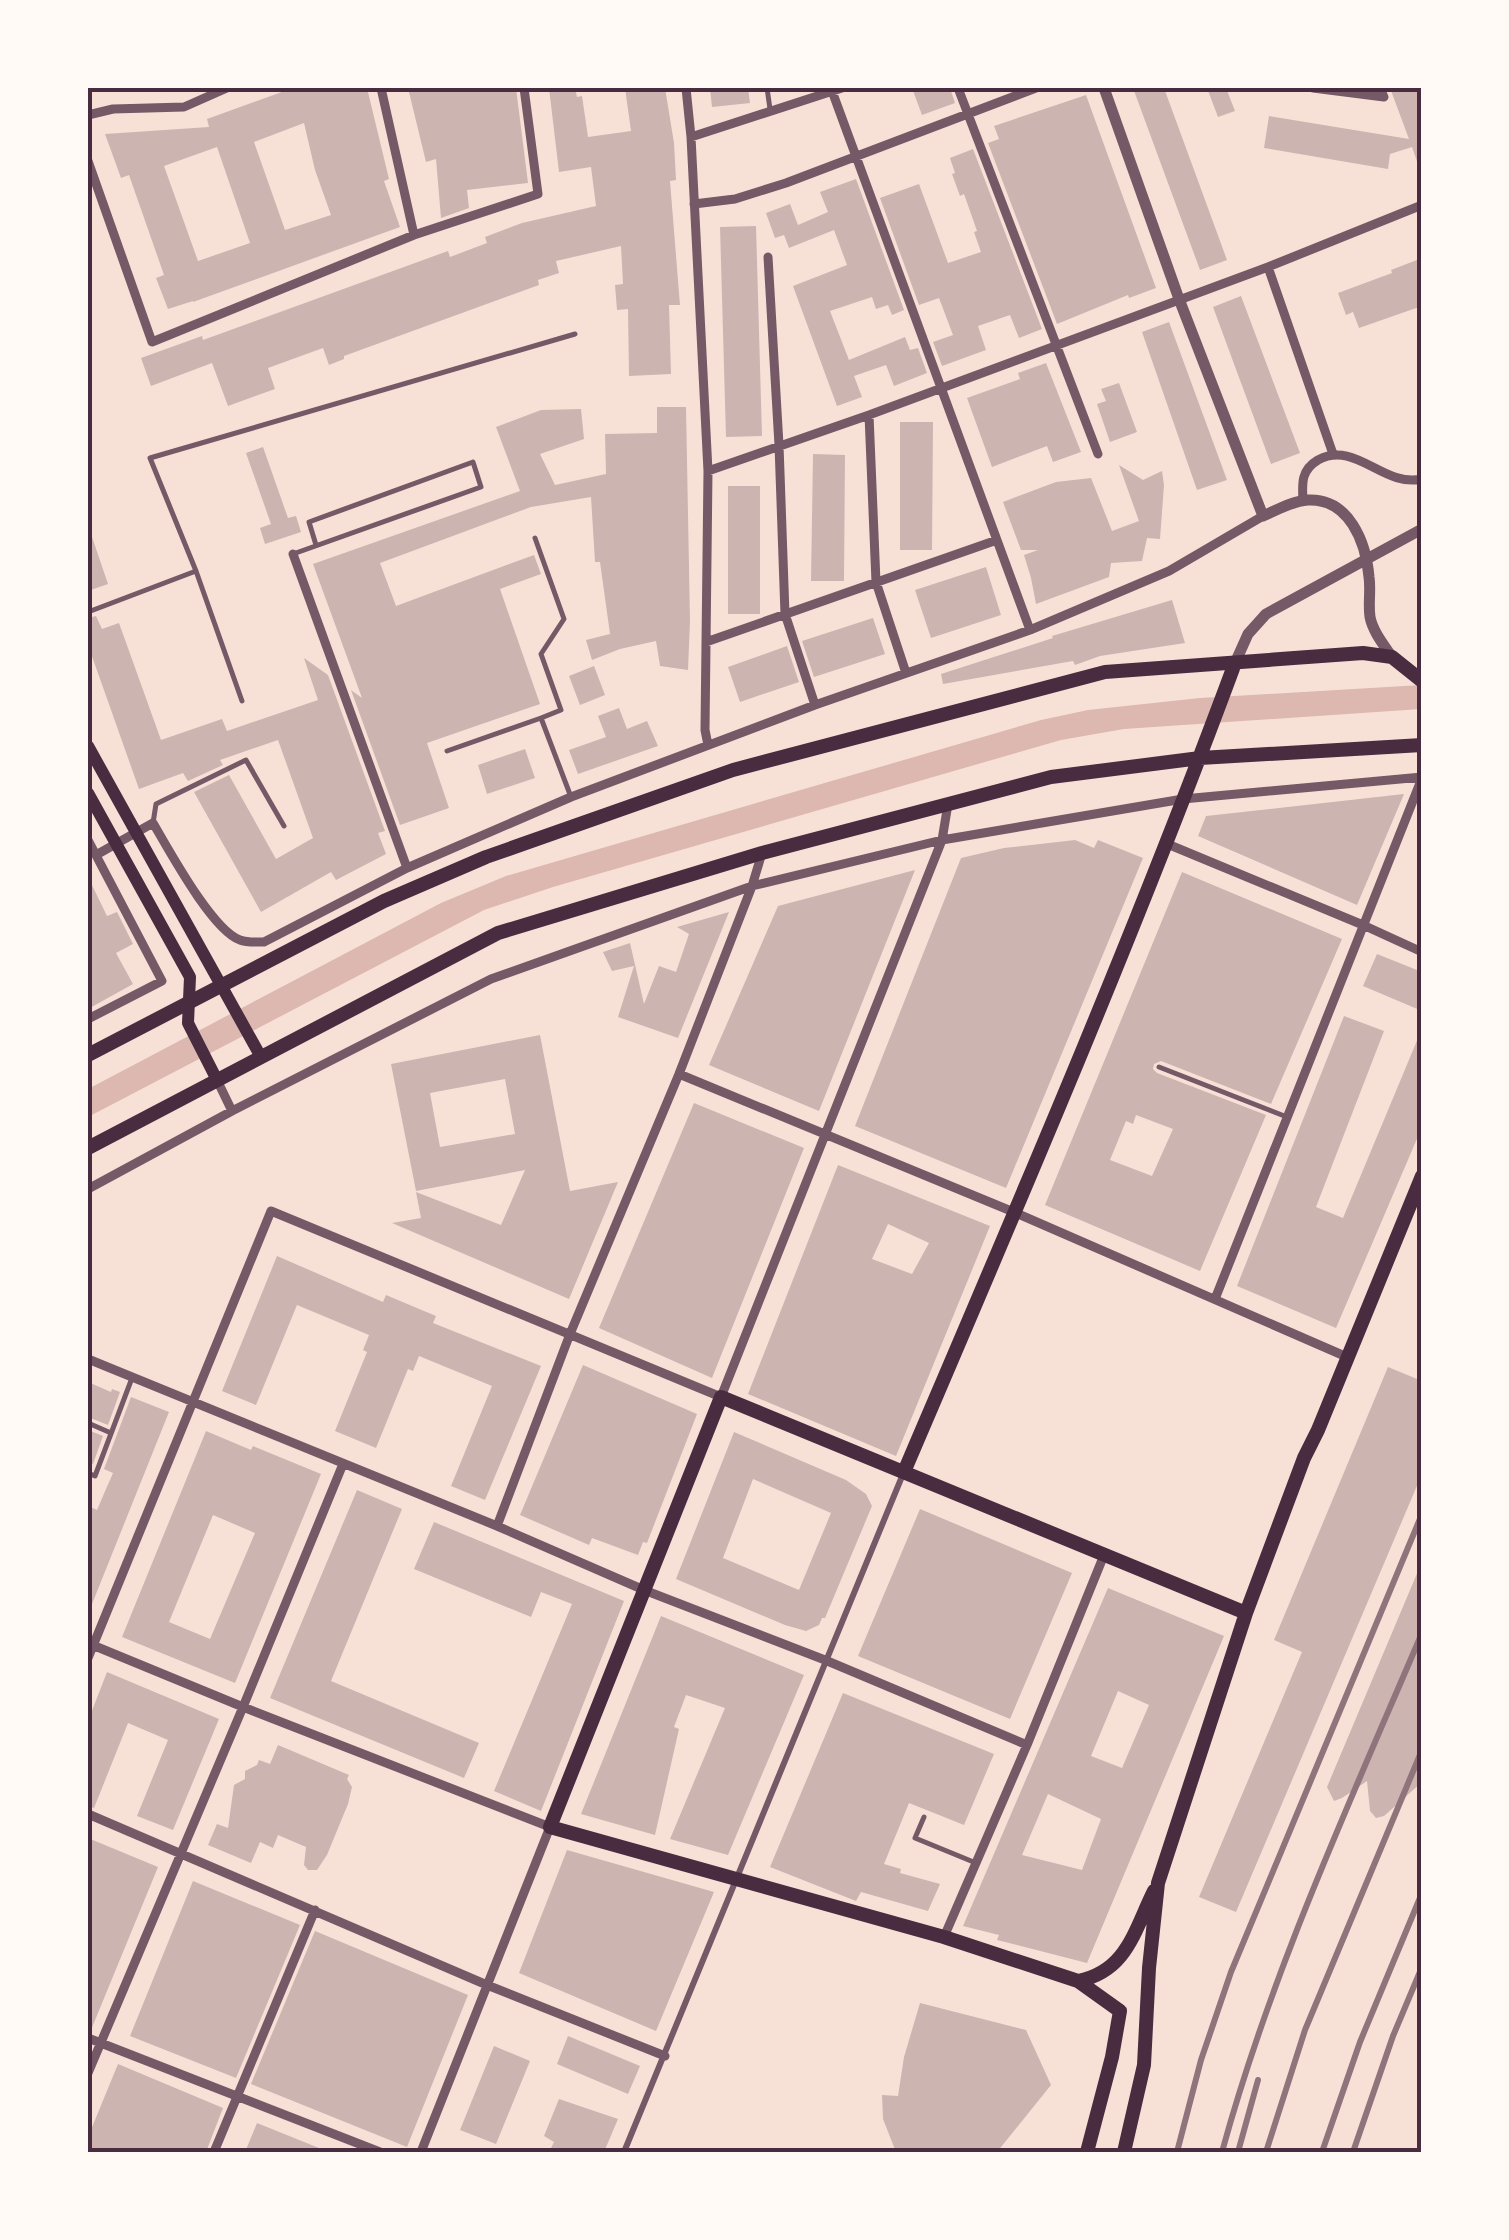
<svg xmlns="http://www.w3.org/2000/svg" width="1509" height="2240" viewBox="0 0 1509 2240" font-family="'IBM Plex Sans',sans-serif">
<rect width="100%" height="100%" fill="#f7e1d7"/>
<path fill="#dcb8b0" d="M1421 685V709L1124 729 1061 740 553 887 484 910 88 1117V1089L441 903 506 876 1041 720 1088 710 1200 698Z"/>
<path fill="#ccb4b1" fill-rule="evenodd" d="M293 88H367L389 179 384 181 400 227 193 302V301L168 309 156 278 164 275 129 175 121 178 105 134 209 127 207 119ZM304 123 315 170 331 215 285 230 254 142ZM217 147 250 243 198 261 164 166Z
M408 88H451L452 90 516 88 528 183 467 190 469 208 441 218 436 159 426 162Z
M549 88H575L577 97 582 96 588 137 631 131 625 88H665L674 143 676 180 670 181 680 305H669L671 374 629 376 628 309 617 310 615 285 623 284 621 246 556 261 559 273 538 280 539 285 344 356V359L329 365 323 348 268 368 275 389 228 406 212 363 151 386 141 358 202 336 203 340 448 251 450 257 487 243 485 237 522 223 596 206 591 167 559 172Z
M710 88H748L750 103 712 107Z
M912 88H950L955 103 922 115Z
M1133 88H1164L1227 260 1200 270Z
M1207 88H1226L1235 111 1218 117Z
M1390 88H1422V167H1419L1412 147 1390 154 1388 169 1264 148 1269 116 1409 139Z
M1086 95 1156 288 1129 298 1128 295 1057 324 988 143 999 139 994 126Z
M973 149 1042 329 1019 338 1010 315 978 326 986 350 942 366 933 342 953 335 939 298 919 305 880 198 919 184 948 263 981 252 974 232 977 231 964 194 960 196 952 174 955 173 950 158Z
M856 179 904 310 892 315 888 305 876 309 872 297 830 311 849 360 905 337 910 350 918 348 927 373 894 386 886 365 854 376 862 397 837 406 793 286 847 265 834 230 789 248 784 235 775 238 766 213 790 204 798 225 828 212 820 192Z
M756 226 762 436 726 437 720 227Z
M1422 258V306L1359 328 1353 312 1346 315 1338 293 1392 273 1391 270Z
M1241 296 1300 453 1271 464 1213 307Z
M1169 322 1227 480 1197 490 1142 332Z
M1046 363 1081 452 1053 462 1047 446 992 467 967 398 1020 379 1018 373Z
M1119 383 1137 432 1110 442 1097 404 1106 401 1101 389Z
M657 407H686L690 621 688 670 660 666 656 641 620 649 592 660 586 640 610 634 600 562H595L591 497 531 507 380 563 396 606 534 555 541 574 500 589 540 704 427 743 449 808 400 825 351 690 362 698 313 564 520 491 496 427 541 410 581 409 584 439 540 454 555 485 606 474 605 434 657 433Z
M900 422H933L932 550H900Z
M263 447 288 518 296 516 301 532 265 544 260 528 271 524 246 453Z
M813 454 845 455 844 581H811Z
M1119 465 1143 480 1162 471 1164 485 1160 539 1147 538 1142 561 1111 563 1109 577 1036 604 1031 578 1024 555 1038 550H1021L1003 502 1056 482 1091 478 1112 531 1139 521Z
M728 486H760V614H728Z
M90 531 108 584 88 591V532Z
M986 567 1001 615 931 638 915 590Z
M1172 600 1185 643 1100 656 1075 665 1073 661 943 684 941 674 1053 638 1052 636Z
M96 616 102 629 119 623 161 740 222 719 227 731 318 700 304 658 328 675 385 831 378 833 386 854 336 880 331 872 261 912 194 792 229 775 276 859 313 838 278 740 220 760 223 765 188 781 183 773 139 789 88 645V618Z
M873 618 885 654 814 677 802 641Z
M787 646 799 682 740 702 728 667Z
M594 666 605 695 580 705 569 676Z
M619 708 627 729 647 721 658 746 578 774 569 750 606 737 598 716Z
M525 749 535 778 487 794 478 765Z
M1404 794 1357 905 1198 836 1206 816Z
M1075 840 1094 848 1098 840 1143 858 1006 1188 855 1126 961 858 1004 848Z
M915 870 819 1111 709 1065 778 906Z
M1182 872 1342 939 1271 1104 1161 1061 1154 1064 1153 1069 1157 1073 1266 1115 1200 1271 1045 1205ZM1136 1115 1173 1129 1152 1176 1110 1160 1126 1121 1133 1124Z
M88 877 107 916 117 912 133 944 116 953 133 984 88 1009Z
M729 912 678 1038 618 1017 634 966 612 971 603 952 630 943 644 1004 659 966 676 972 689 934 677 927Z
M1377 954 1422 972V1011L1363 986Z
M1344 1016 1384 1031 1316 1207 1343 1218 1421 1031 1422 1127 1336 1328 1237 1286Z
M540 1035 570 1191 618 1182 569 1299 392 1223 421 1218 416 1192 501 1225 525 1170 416 1191 391 1064ZM505 1079 515 1134 440 1147 430 1093Z
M694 1103 804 1148 712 1378 599 1328Z
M838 1165 990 1226 896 1456 748 1394ZM888 1224 929 1243 912 1274 872 1259Z
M277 1256 383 1302 386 1295 436 1316 433 1323 541 1366 485 1500 451 1486 492 1386 419 1356 413 1371 408 1369 376 1448 335 1431 367 1352 363 1350 369 1335 297 1305 256 1405 222 1391Z
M583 1365 697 1414 647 1543 643 1542 638 1555 592 1538 589 1545 520 1515Z
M1388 1367 1422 1381V1474L1236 1912 1199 1897 1302 1652 1274 1640Z
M88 1382 111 1392 112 1389 120 1392 108 1425 88 1417Z
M131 1397 169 1412 88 1614V1506L97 1510 106 1489 113 1473 104 1469Z
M88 1430 103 1436 93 1464 88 1462Z
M206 1431 251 1450 253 1446 321 1474 235 1683 122 1637ZM213 1515 255 1533 210 1639 169 1622Z
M734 1432 846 1480 866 1494 872 1506 825 1618H822L819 1625 806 1631 785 1625 676 1579ZM753 1479 831 1513 799 1590 723 1558Z
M357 1490 402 1509 331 1681 479 1743 464 1778 270 1698Z
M920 1509 1072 1573 1010 1719 858 1656Z
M434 1522 624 1601 541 1811 494 1791 572 1604 541 1592 531 1617 414 1569Z
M1421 1564 1422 1782 1384 1816 1376 1818 1370 1811 1367 1781 1342 1798 1334 1801 1327 1787Z
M1108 1588 1224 1636 1087 1963 997 1940 999 1935 963 1926ZM1118 1691 1149 1705 1122 1768 1091 1756ZM1048 1794 1101 1819 1082 1870 1022 1855Z
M661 1616 804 1675 728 1855 670 1839 725 1708 686 1695 674 1727 679 1729 655 1835 581 1814Z
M107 1672 219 1719 173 1830 137 1816 168 1740 128 1723 94 1808 88 1806V1721Z
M843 1693 994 1754 964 1825 909 1803 884 1864 901 1869 900 1873 940 1884 928 1911 861 1892 856 1901 770 1867Z
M278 1745 349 1775 347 1779 352 1787 348 1804 327 1855 317 1870H308L304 1865 306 1847 278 1835 273 1848 260 1842 251 1863 208 1845 217 1824 228 1828 234 1785 245 1779V1771L257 1765 259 1760 270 1764Z
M88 1838 158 1867 91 2030H88Z
M567 1850 714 1892 656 2031 519 1973Z
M193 1881 300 1925 236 2078 130 2036Z
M315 1931 468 1995 407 2147 251 2084Z
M920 2003 1026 2030 1051 2085 997 2152H896L883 2119 882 2095 898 2096 904 2057Z
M568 2036 640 2066 628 2094 557 2064Z
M494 2046 530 2061 496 2144 460 2130Z
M118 2064 223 2108 206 2152H88V2137Z
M559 2099 618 2119 604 2152H549L554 2142 544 2136Z
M257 2123 329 2152H245Z"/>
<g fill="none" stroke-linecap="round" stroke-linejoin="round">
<path stroke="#755966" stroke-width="5" d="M767 88 770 109
M535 538 564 619 541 654 561 710 541 718 571 797
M293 554 481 487 473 462 309 522 316 545
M88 612 196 571
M242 701 196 571 150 458 575 334
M447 751 541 718
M153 823 156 804 246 760 284 826
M1159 1067 1287 1117
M88 1423 111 1433
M88 1473 95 1476 132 1378
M924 1817 915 1838 976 1863"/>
<path stroke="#755966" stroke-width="6" d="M624 2152 903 1474"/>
<path stroke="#755966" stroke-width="9" d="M381 88 414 235
M686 88 691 137 708 471 705 730 708 745
M958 88 1098 454
M1313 88 1384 97 1380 88
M832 91 1030 630
M88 115 113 109 184 107 227 88
M691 137 842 88
M88 161 152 342 414 235 538 194 524 88
M694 204 735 199 786 183 1036 88
M768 257 779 445 785 614 815 705
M1268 267 1333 454
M869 415 876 582 906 673
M708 471 869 415 1268 267 1422 205
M1303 501C1302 483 1301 470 1318 460 1356 440 1383 488 1422 479
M293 554 407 868
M706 642 997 540
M88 840 162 981 88 1019
M1165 843 1363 925 1422 952
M96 855 153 823C169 850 212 930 240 940 247 943 257 942 264 942L407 868 571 797 815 705 1030 630 1169 571 1263 516
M679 1074 1016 1213 1347 1357
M217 1080 232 1111
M88 1189 232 1111 491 979 752 886 942 840 1183 799 1422 777
M1215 1299 1422 778
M88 1359 497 1526 644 1590 825 1660 1027 1745
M497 1526 570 1334 679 1074 752 886 762 853
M90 1644 243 1707 550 1827 421 2152
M88 1658 271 1211 721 1397 942 840 948 804
M88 1814 487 1985 665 2056
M944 1937 1027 1745 1104 1555
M88 2038 380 2152
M88 2073 243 1707 343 1464
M214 2152 315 1910"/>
<path stroke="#755966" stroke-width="11" d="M1104 88 1179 299 1263 516C1277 510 1292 501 1308 500 1349 498 1366 542 1369 577 1371 590 1368 604 1370 617 1373 632 1384 645 1392 657
M1235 663 1248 634 1266 614 1422 529"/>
<path stroke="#4a2c40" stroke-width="12" d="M88 746 261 1057
M88 793 190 977 188 1023 217 1080"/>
<path stroke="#4a2c40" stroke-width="14" d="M88 1055 384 901 486 857 733 770 1105 672 1363 653 1392 657 1422 681
M88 1148 498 933 762 853 1051 777 1200 758 1422 745
M904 1472C1018 1205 1134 936 1235 663
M1078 1981C1127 1971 1134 1931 1154 1891
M1087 2152 1112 2057 1120 2011 1078 1981 944 1937 550 1827 721 1397 1246 1613
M1124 2152 1144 2065 1149 1968 1158 1883 1246 1613 1304 1458 1318 1430 1422 1176"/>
<path stroke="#8f747c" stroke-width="6" d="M1177 2152 1201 2060 1231 1972 1422 1514
M1222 2152C1271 1973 1349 1804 1422 1633
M1238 2152 1258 2080
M1266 2152 1305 2030 1422 1750
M1322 2152 1360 2042 1422 1893
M1353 2152 1393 2036 1422 1967"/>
</g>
<rect width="1509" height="2240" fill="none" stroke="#fffaf5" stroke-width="180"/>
<rect x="90" y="90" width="1329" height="2060" fill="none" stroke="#4a2c40" stroke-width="4"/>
</svg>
